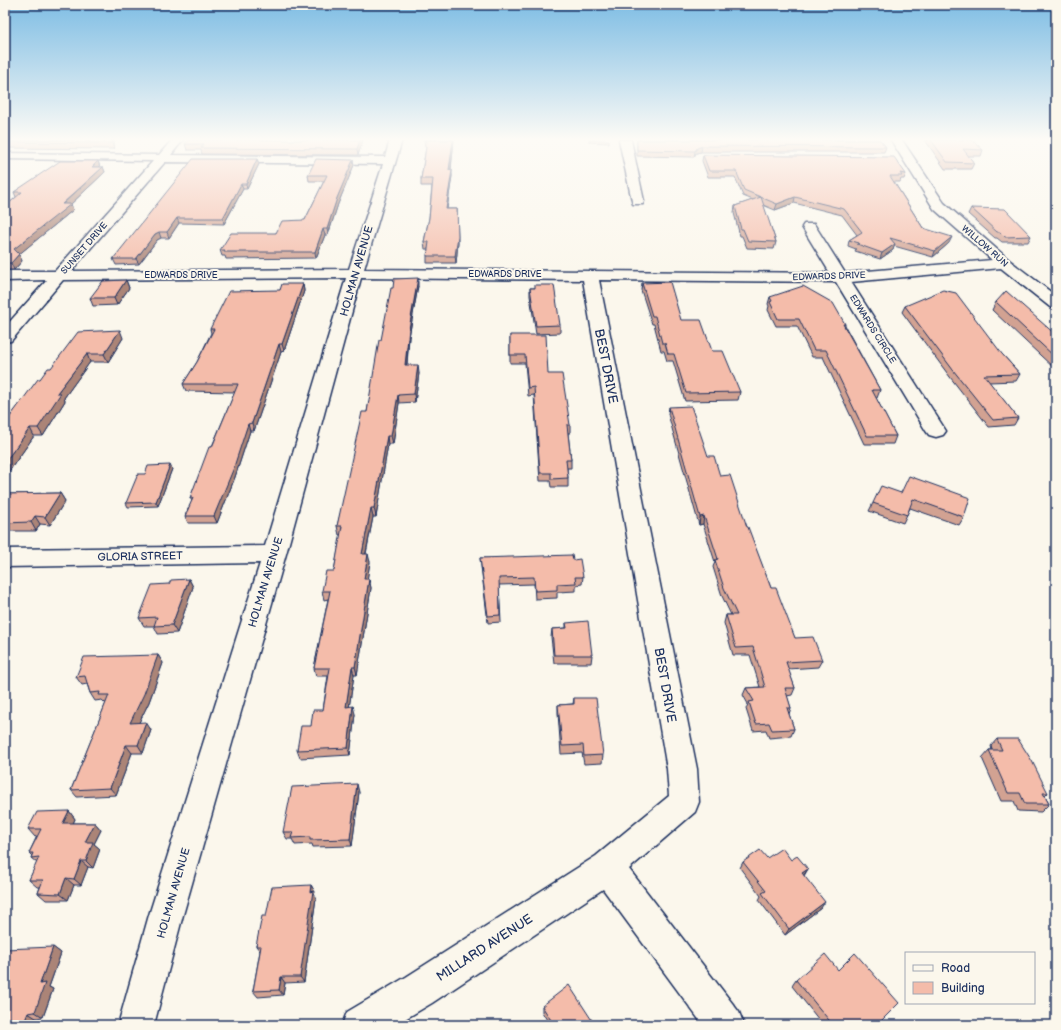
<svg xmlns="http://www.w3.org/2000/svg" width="1061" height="1030" viewBox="0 0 1061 1030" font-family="'Balsamiq Sans',sans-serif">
<rect width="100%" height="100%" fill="#fbf7ec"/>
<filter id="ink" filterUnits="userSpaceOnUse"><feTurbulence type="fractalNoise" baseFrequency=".025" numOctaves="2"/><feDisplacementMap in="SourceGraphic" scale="8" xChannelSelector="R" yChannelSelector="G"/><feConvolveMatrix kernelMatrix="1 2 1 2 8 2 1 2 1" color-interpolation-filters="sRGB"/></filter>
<g filter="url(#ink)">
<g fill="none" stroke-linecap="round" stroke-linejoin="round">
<defs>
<path id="minor" d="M172 140H183L171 155 385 157 390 140H402L364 269 830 273 802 227 804 224H814L845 273 992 260 934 209 891 140H902L944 203 1009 260 1056 296V309L1050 307 1001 268 851 282 946 431 943 435 936 437 929 435 926 431 836 282 599 280 697 769 699 802 695 812 629 869 739 1012 744 1025H703L603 889 432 1003 395 1025H342L347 1012 406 977 596 856 669 796 667 769 583 280 361 278 286 554 183 915 154 1025H118L149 915 260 563 5 567V549L265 546 346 278 63 280 11 341 5 342V327L47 280 5 281V271H55L153 161 5 159V153L159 155ZM165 162 383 164 349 269 71 271Z
M619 140H631L644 201 643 204H633L632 201Z"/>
</defs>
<use href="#minor" stroke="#1b2f5e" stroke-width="3"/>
<use href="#minor" fill="#fbf7ec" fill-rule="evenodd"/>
</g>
<path fill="#d2a292" stroke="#1b2f5e" d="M5 140H114V149L5 148Z
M363 140 358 155 202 154 201 150H187L185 144Z
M424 140H454L451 170 452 176 447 209H457L458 243 456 263H427V256L428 249H425L424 242 429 218 432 186H421V179L426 147H425Z
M589 140H609V143L589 142Z
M637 140H880L886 147 884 152H701L696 153 694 157 637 156Z
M925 140H972L983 150 981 156H968L974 163 971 169H945Z
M703 155 906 174 904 179H901L900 182H894L923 228 949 243 933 257 894 246 893 250 880 259 855 251 856 249 848 246 849 240 857 235 842 215 794 203 775 210 763 205 776 242 774 249 747 248 742 236H740L734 213 735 206 753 200 743 196 735 177H708L702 161Z
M257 159 259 164 247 189H243L224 224 179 223 169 238H161L157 240 139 264 116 265 113 259Z
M98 161 100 167H103L105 172 71 204 73 210 19 254 22 261 14 270H5V207L16 197 14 192Z
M354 165 338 204 328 235H325L316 258 226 259 225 256H222L220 250 276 233 305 220 324 181H309L308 175Z
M971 208 1031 236 1028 242H1002L997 238H995L968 214Z
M126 280 129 288 117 305 93 306 90 298Z
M642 283 681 320 712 351 740 392 738 400 685 401 673 361H667L664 351H661L654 324H652L641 290Z
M303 284 304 291 284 351 281 352 254 431H250L235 477 217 523H188L185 516 192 501 190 498 235 392 186 391 183 384 197 362 211 333 210 329 280 290Z
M418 286 409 337 407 365 419 373 415 402 399 403 393 444H388L376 517H373L366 554 370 562 367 579H369L371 588 357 675H354L349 707 355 714 350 755 300 758 297 750 311 726 323 710 328 676H316L314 668 328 599 324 600 322 591 334 571 341 535H339L337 526 367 412 381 340Z
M530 288H535L560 325V333L536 334 530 296Z
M770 297 845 324V326L880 390 877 398H876L896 436 893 444H864L823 357H812L797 326H776L768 310 769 306 768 304Z
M996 302 1056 335V370L992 310Z
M905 306 1002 354 1020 374 1016 381 989 382 1018 418 1014 425 989 427 950 377 902 312Z
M510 335 548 374 570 425V433H568L571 460V468H567L568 478V487H551L550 481H540L534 395 528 396 525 363H510Z
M123 338 108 362H90L64 398 65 401 43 436H34L5 477V425L9 420V418L40 379 51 368Z
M669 407 708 456 720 476 747 527 771 588 795 638 822 660 818 667 788 669 795 688 792 695 787 696 791 708 789 714 794 729 791 736 769 738 766 730 753 731 746 709 748 704 743 695 746 688 760 687 750 655H733L724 623 726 615H731L722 596 713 567 715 562 703 524 699 525 668 414Z
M172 469 158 506 128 507 126 503 145 474Z
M60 493 65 501 50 525 40 524 36 531H5V494Z
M901 493 964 517 959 525 910 508 903 523 869 511 873 503Z
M480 558 573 560 583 577 582 584 576 585V591L557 592V598L535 599 534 584 499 585 501 622 488 623Z
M189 579 193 587 177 633 158 634 154 626H144L139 618 169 584Z
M566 623 592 655 591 663H554L551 637 552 629 566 628Z
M158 655 163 663 149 702 139 722 151 730 143 753H132L116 795 77 797 71 790 106 703H105L102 700 95 701 90 693 87 684 82 685 76 677Z
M1056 669V679L1051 675Z
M1056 681V687L1052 685Z
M574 698 603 755 602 763 584 764 582 753 561 754 558 713V705L573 704Z
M997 739 1048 793 1045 796 1049 804 1041 812 1018 811 1014 801H1001L982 758 989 750H992L991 746Z
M359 792 352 846 313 847 312 844 295 845 292 839H287L283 832Z
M69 811 75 819 73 823H95L101 830 94 844 100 849 93 868 88 867 81 885H74L68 900H46L38 893 40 887H37L29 880 37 863 31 858 32 856 29 853 37 836 35 837 28 829Z
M767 858 791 860 808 869 804 876 821 908 785 935 759 900 761 896 740 868 743 862Z
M311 885 315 892 314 894 316 898 304 982 285 983 283 995 258 997 253 991 260 951 256 946 266 916Z
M53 947 61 953 49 987 53 989 43 1017 36 1018 34 1025H5Z
M796 980 877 1025H823L792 986Z
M542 1006 595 1025H550L542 1012Z"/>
<path fill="#ab8477" stroke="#1b2f5e" d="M112 140H114V149L112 143Z
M360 140H363L358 155 357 149Z
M453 140H454L450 176 449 170Z
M702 146 701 152 696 153 694 157 695 151 697 148Z
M257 159 259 164 247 189 246 184Z
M353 160 354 165 338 204 328 235 327 229 337 198Z
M98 161 100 167H92Z
M103 167 105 172 71 204 73 210 17 256 14 249Z
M452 170V176L446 216V209Z
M241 184 243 189 224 224 223 218Z
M795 197 794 203 775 210 777 204Z
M457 209 458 243 456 263 455 256Z
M177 218 179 223 169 238 167 232Z
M323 229 325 235 316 258 315 252Z
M159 232 161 238 157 240 139 264 136 259 155 234Z
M952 237 949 243 933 257 935 251Z
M895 244 893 250 880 259 882 253Z
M19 254 22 261 14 270 11 263Z
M418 278V286L409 337 406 373 405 365 409 329Z
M126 280 129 288 117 305 114 298Z
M303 284 304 291 284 351 282 344Z
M120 330 123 338 108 362 104 354Z
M279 344 281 352 254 431 252 423Z
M87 354 90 362 64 398 65 401 43 436 38 428 57 393Z
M418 365 419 373 415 402 414 394Z
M398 395 399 403 393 444 391 436Z
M248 424 250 431 235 477 217 523 214 516Z
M30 428 34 436 5 477V462Z
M387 436 388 444 376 517 374 508Z
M170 465 172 469 158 506 156 502Z
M60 493 65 501 50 525 45 517Z
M371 508 373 517 364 562 362 554Z
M35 516 40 524 36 531 31 522Z
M704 516 703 524 699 525 700 517Z
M368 554 370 562 366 588 364 579Z
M189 579 193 587 177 633 172 625Z
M369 579 371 588 357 675 355 667Z
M158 655 163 663 149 702 135 731 130 723Z
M352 667 354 675 348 715 346 707Z
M353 706 355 714 350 755 348 748Z
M146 722 151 730 143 753 138 745Z
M126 745 132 753 116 795 110 788Z
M357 784 359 792 352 846 350 839Z
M69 811 75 819 70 830 63 823Z
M95 823 101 830 94 844 100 849 93 868 86 861 85 842Z
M81 861 88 867 81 885 74 879Z
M808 869 803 876 802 873Z
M66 878 74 885 68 900 60 894Z
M311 885 315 892 314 894 316 898 304 982 300 977Z
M825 902 821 908 785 935 789 929Z
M53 947 61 953 49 987 53 989 43 1017 35 1012 40 984Z
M281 977 285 983 283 995 279 990Z
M28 1013 36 1018 34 1025H23Z"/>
<path fill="#f4bcaa" stroke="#1b2f5e" d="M5 140H112V143L5 142Z
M188 140H360L357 149 201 148 204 144H185Z
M424 140H453L449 170H452L446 209H457L458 236 455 256H427L429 242H424L429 218 433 179H421L427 141H424Z
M637 140H880L886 147 702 146 697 148 695 151 637 150Z
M931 140H972L983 150 963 149 974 163 947 162Z
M703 155 894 157 906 174 900 173 902 176H890L923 228 952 237 935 251 890 238 895 244 882 253 857 244 859 243 849 240 862 232 844 209 795 197 777 204 744 190 736 171H709Z
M193 159H257L246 184H241L223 218H177L167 232H159L155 234 136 259H113Z
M316 159 353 160 337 198 327 229H323L315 252H224L225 250H220L231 233H276L282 221 305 220 327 175H308Z
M60 161H98L92 167H103L62 204H71L14 249 19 254 11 263H5V207L22 192H14Z
M761 197 776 242 748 241 743 229H741L735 206Z
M971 208 1005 209 1031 236 1005 237 1000 232H997Z
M418 278 409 329 405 365H418L414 394 398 395 391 436H387L374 508H371L362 554H368L364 579H369L355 667H352L346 707 353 706 348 748 297 750 301 726H311L313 710H323L330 668H314L330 591H322L326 571H334L342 526H337L362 412H367L379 340H381L391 288H393L394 279Z
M126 280 114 298H90L103 281Z
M670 282 681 320H701L712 351H723L740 392 686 393 674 354H668L665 343H662L655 316H652L642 283Z
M282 284H303L282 344H279L252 423 248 424 233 470 214 516H185L193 498H190L209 447H212L238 384H183L197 362 214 329H210L229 291 280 290Z
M535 285H554L560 325 536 326 530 288H535Z
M803 286 833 303 845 324H843L880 390H872L896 436H867L826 350H814L799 319H778L770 302 772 301 770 297Z
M943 290 956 293 1002 354 1020 374 984 375 1018 418 993 420 953 370 905 306Z
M1006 291 1056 335V358L996 302Z
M120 330 104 354H87L57 393H61L38 428H30L5 462V425L10 418H9L38 379H40L48 368H51L78 332Z
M510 335H546L548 374H562L570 425H567L571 460H566L568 478 551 479V473H540L534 387 528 388 525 355H510Z
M691 406 708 456H714L720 476 730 475 747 527H748L771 588H776L795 638 813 637 822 660 786 662 795 688H785L791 708H787L794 729 772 730 769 723 756 724 749 702 754 701 746 688 765 687 753 647 736 648 726 615H737L724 588 715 560 718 559 704 516 700 517 669 407Z
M170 465 156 502 126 503 138 474H145L148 466Z
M909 476 970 498 964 517 913 499 907 515 873 503 881 486 901 493Z
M60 493 45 517 35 516 31 522 5 523V494Z
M572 555 573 560 580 559 583 577H575L576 583 557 584V590L535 591 534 577 499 578 500 615 488 616 480 558Z
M189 579 172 625 154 626 157 617 139 618 152 585 169 584 171 580Z
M588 621 592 655H554L552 629 567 628 566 623Z
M158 655 144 694 130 723 146 722 138 745H126L110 788 71 790 109 695H99L100 692 90 693 85 676 76 677 84 657Z
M574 698H596L603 755 584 756 583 745 562 746 558 705 574 704Z
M997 739H1018L1032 761 1048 793H1043L1049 804H1025L1020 793H1008L989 750H1002Z
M357 784 350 839 310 840V837L291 838 293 832H283L292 787Z
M69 811 63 823H95L85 842H93L86 861H81L74 879 66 878 60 894 38 893 43 880H29L39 857 31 858 33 853H29L41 829H28L37 812Z
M782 848 791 860 797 856 808 869 802 873 825 902 789 929 762 893 766 891 743 862 760 850 767 858Z
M311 885 310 892 313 891 300 977H281L279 990 253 991 261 946H256L262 916H266L272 887Z
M53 947 40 984 45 983 35 1012 28 1013 23 1025H5V949Z
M855 953 899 1003 877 1025H833L796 980 825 954 838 970Z
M569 985 595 1025H554L542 1006Z"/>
</g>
<linearGradient id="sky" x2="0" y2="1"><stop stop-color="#7ebde4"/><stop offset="0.49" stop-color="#fdfbf6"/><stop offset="1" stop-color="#fdfbf6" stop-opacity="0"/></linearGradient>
<rect width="1061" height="284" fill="url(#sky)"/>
<g text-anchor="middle" stroke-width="4" stroke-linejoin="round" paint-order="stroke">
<g font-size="9" fill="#1b2f5e" stroke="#fbf7ec">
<text transform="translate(985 246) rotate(41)" y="3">WILLOW RUN</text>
<text transform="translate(84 248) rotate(-49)" y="3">SUNSET DRIVE</text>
<text x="505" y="277">EDWARDS DRIVE</text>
<text x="181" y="278">EDWARDS DRIVE</text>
<text transform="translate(829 276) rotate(-2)" y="3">EDWARDS DRIVE</text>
<text transform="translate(873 329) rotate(58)" y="3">EDWARDS CIRCLE</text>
</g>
<g font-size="11" fill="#1b2f5e" stroke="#fbf7ec">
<text transform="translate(356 271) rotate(-74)" y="4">HOLMAN AVENUE</text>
<text transform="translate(140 556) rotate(-1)" y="4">GLORIA STREET</text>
<text transform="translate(265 582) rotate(-73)" y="4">HOLMAN AVENUE</text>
<text transform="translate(173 893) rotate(-74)" y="4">HOLMAN AVENUE</text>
</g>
<g font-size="13" fill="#1b2f5e" stroke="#fbf7ec">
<text transform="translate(607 366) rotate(79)" y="5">BEST DRIVE</text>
<text transform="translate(666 685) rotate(80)" y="5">BEST DRIVE</text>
<text transform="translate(484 947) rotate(-33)" y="5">MILLARD AVENUE</text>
</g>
</g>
<rect width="1061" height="1030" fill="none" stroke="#fbf7ec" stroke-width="20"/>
<rect x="10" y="10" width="1041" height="1010" fill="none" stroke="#1b2f5e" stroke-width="1.5" filter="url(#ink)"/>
<rect x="905" y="952" width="130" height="52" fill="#fbf7ec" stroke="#a1a7b3"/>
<rect x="913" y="965" width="20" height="6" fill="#fbf7ec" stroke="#a1a7b3"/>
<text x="941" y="972" font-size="12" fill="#1b2f5e">Road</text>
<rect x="913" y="982" width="20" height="12" fill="#f4bcaa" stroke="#a1a7b3"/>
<text x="941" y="992" font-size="12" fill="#1b2f5e">Building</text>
</svg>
